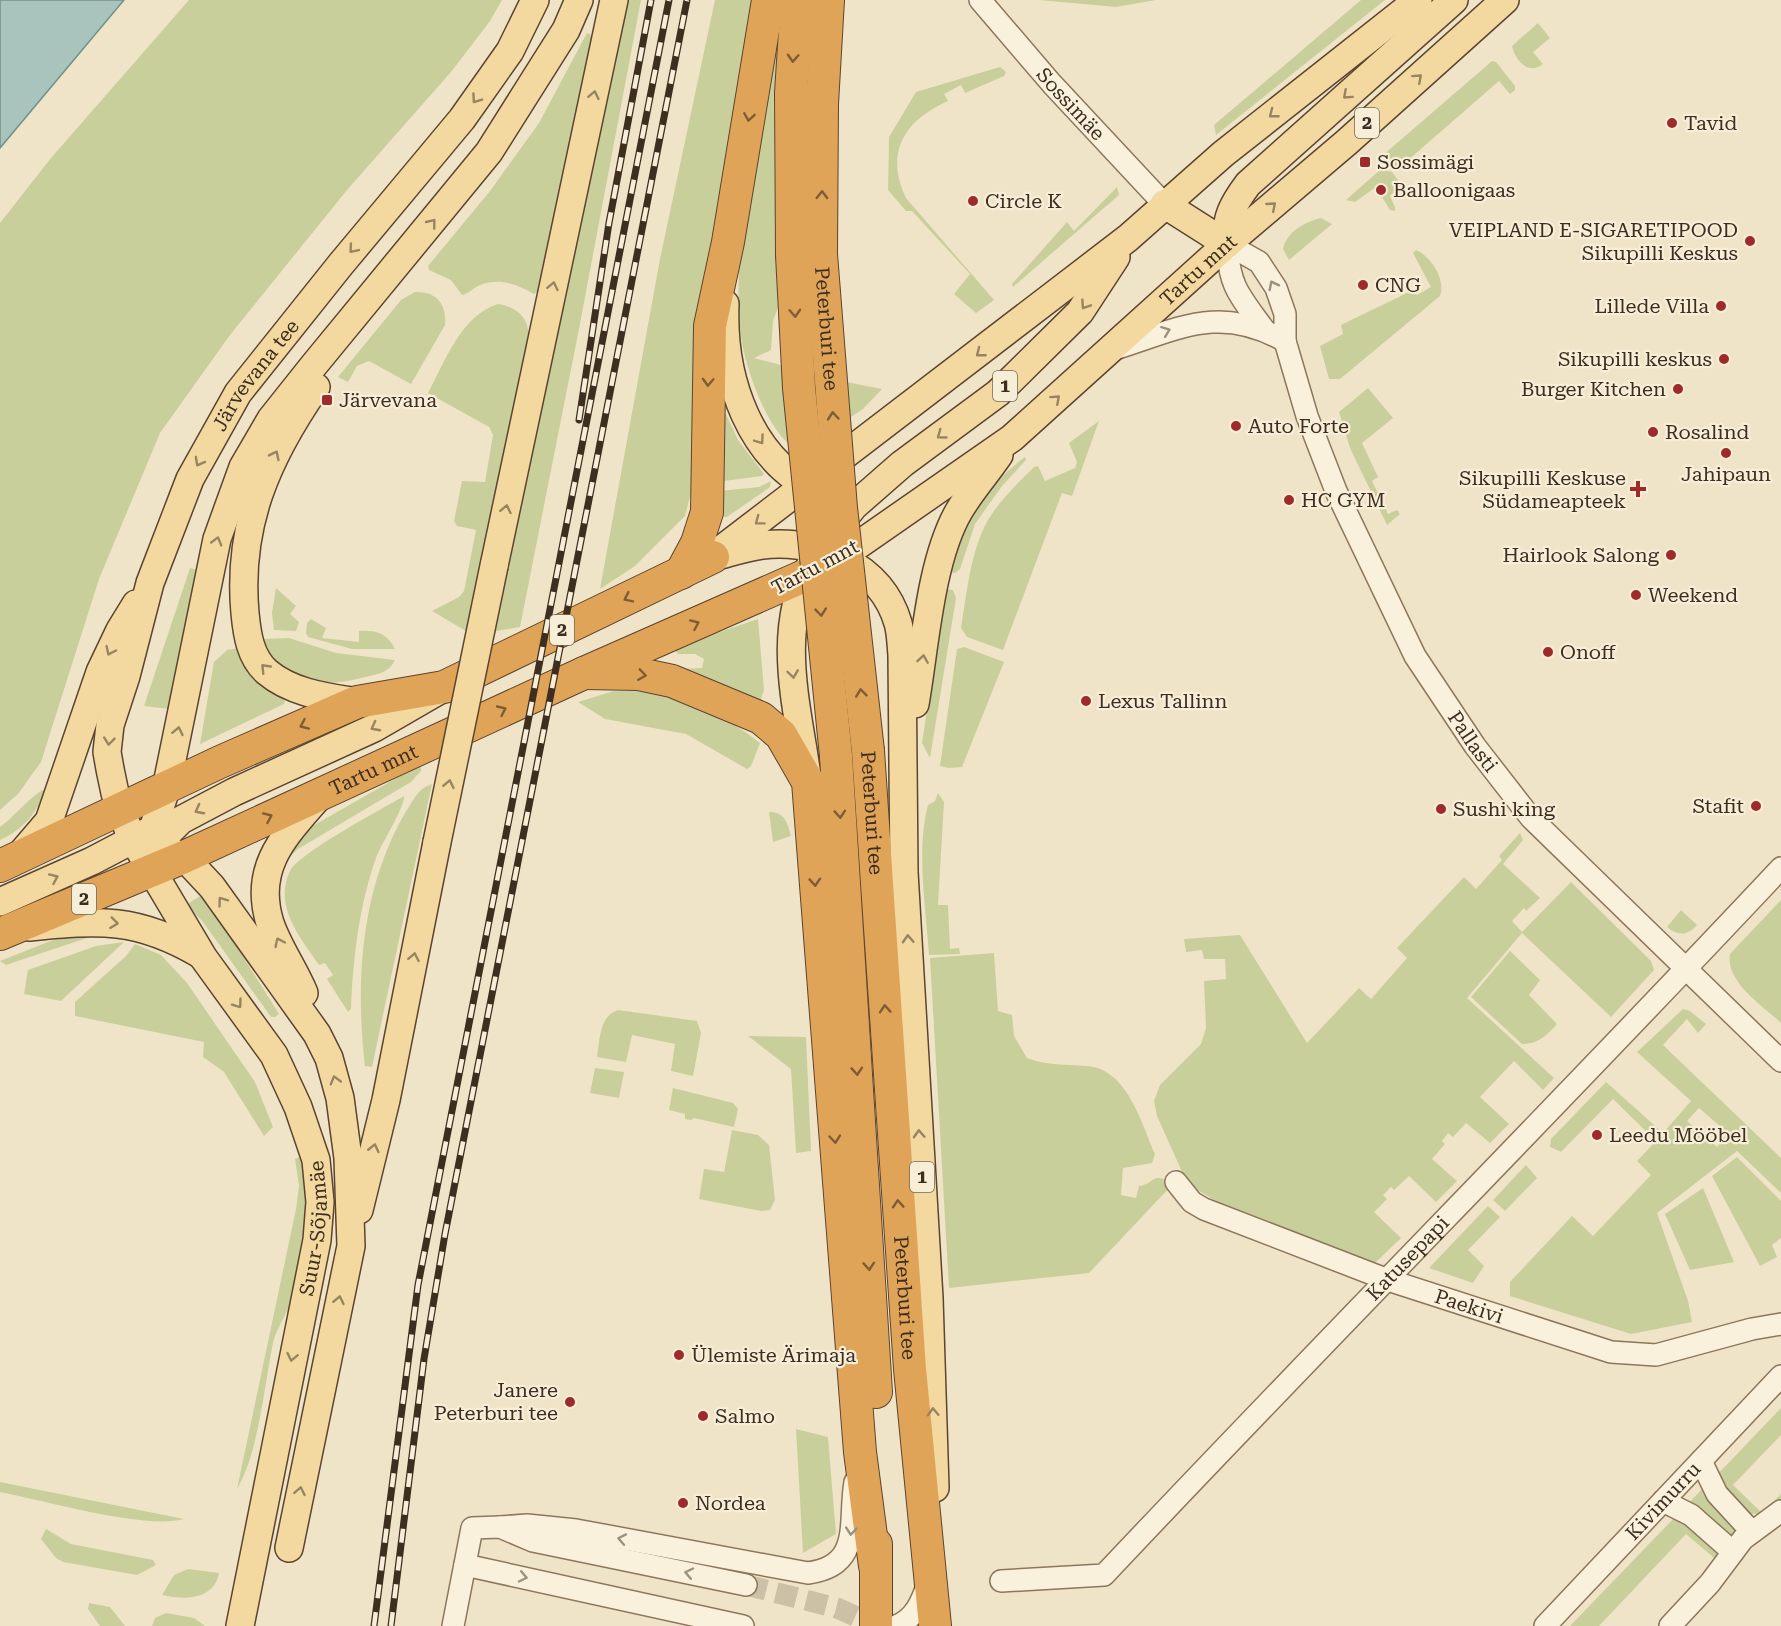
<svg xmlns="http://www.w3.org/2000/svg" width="1781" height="1626" viewBox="0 0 1781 1626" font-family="'Roboto Serif',serif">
<rect width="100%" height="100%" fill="#f0e4c8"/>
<path fill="#c9cf9b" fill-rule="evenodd" d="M189 0H502L490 21 451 72 347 190 230 335 160 433 99 579 41 762 18 794 0 810V223L51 158Z
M622 0H641L579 329 520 627 491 632Z
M715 0H761L716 214 704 296 694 481 685 516 635 566 600 589 660 259Z
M783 0 776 217 778 307 773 321 771 350 754 358 841 381 882 389 863 409 798 451C769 435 748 375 742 343 738 318 738 291 739 265Z
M1039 0H1156L1116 7Z
M1361 0H1385L1216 135 1214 125Z
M1538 23 1550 38 1533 52 1543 64C1528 76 1515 60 1512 46Z
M587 33 594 36 537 292 534 294C516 284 499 277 478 286 472 289 468 294 462 295L451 280 429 270 428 266 490 191 539 123Z
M1492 61 1496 62 1515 86V90L1510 94 1499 81 1399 168 1386 164 1382 156Z
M1000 67 1006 72 1004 76 965 93 961 85 944 94 948 101C905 120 884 152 906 198L994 300 976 313 954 294 970 274 912 211H906L888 190 889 137 916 92Z
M1381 169 1392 172 1401 184 1390 196 1395 207V211L1390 210 1376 187 1355 202 1346 200Z
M1117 187 1119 195 1013 287 1012 284 1067 222 1074 231Z
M1321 218 1332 224 1289 260 1283 249C1287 231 1305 222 1321 218Z
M1416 250C1432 257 1446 280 1440 296L1340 379H1329L1320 346 1343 334 1341 325 1413 290 1417 295 1431 287 1413 253Z
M415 292C437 291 447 305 445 325L411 384 369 361 357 366 348 382 338 377 401 300Z
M498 304C516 307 528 316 529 336L466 631 432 611 459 597 464 591 476 530 457 526 454 521 462 481 485 482 493 435 489 427 428 393C445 362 461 315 498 304Z
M1368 388 1393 418 1362 443 1378 477 1372 481 1388 514 1397 510 1400 514 1387 525 1350 448 1339 412Z
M720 401 738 440 764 474 762 476 724 481 718 478Z
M1099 421 1072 496 1062 493 1003 650 967 637 961 628C967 593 970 552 988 520 1000 500 1017 484 1034 467L1038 466 1045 481 1075 468 1077 462 1069 443Z
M1025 457 1026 460 1002 486 975 524 960 569 955 573 947 572C966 519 979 492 1025 457Z
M771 481 770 487 727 517H721L719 491 759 487Z
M190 568 197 570 169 709 144 706Z
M276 588 296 606 290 614 299 622 296 631 274 630 272 613Z
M945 589 953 590 956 598 930 758 922 743Z
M311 619 326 628 322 638 359 642V631C376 630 387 633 395 649H352L308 637 306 633 307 623Z
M758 619 764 690 758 708 679 669 702 668 704 659 695 654H678L673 648Z
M289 638 336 653 395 660C389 673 378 674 365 677 320 689 284 685 262 639Z
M964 647 1004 662 962 767 949 768 940 766 957 649Z
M239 648 285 701 284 704 200 744 214 662 227 650Z
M640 690C684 696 726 716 760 743L751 766 747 769 686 734 605 719 578 702 614 691Z
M421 764V771L411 782 298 849 280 865 298 837 316 824Z
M432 784 372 1067 365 1066C355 981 361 889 405 813 413 801 418 788 432 784Z
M46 789C37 813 24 829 0 840V827C12 819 35 791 46 789Z
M938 793 944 802 938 905H948L950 949 959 948 960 954 929 955C926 910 916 849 928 805L935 801Z
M404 796C405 807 381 844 376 858 359 906 353 958 351 1009L348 1012 327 979 333 975 325 963 319 965C306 946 288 924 285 900 284 890 286 878 291 869 305 850 380 810 404 796Z
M769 812C785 812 787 822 791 836L773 842Z
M1520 833 1523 840 1503 864 1540 898 1526 911 1524 908 1512 921 1522 932 1571 882 1651 961 1654 970 1611 1017 1522 933 1467 998 1554 1078 1543 1090 1514 1061 1480 1097 1509 1124 1490 1143 1466 1123 1453 1137 1448 1133 1442 1141 1445 1144 1432 1159 1457 1181 1436 1202 1409 1176 1394 1190 1391 1187 1383 1195 1387 1199 1374 1212 1401 1238 1375 1263 1240 1215 1194 1188 1183 1174 1157 1116 1154 1101 1160 1085 1201 1044 1206 1028 1204 981 1226 979 1225 959H1204L1202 950 1186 952 1184 939 1240 935 1307 1043 1359 988 1371 999 1407 958 1397 948 1464 877 1476 889 1502 860 1499 856Z
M200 896 222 923 279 1014 275 1017H271L203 922 189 907V903Z
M1781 900V1023C1763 1006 1725 982 1730 954Z
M1681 910 1697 925C1688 936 1677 936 1667 927Z
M90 933 87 938 6 965 0 961 58 938Z
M124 942 61 1001 24 994 28 970 96 946Z
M135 944 161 955 187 983 255 1082 273 1127 264 1136 224 1072 203 1057 204 1042 75 1016V1002L126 956Z
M1510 951 1540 980 1529 995 1557 1024C1548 1035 1536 1045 1522 1044L1471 997Z
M994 953 998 1011 1012 1015 1014 1036 1027 1058C1047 1066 1066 1064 1087 1066 1127 1069 1141 1122 1155 1154L1152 1163 1123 1168 1121 1195 1136 1198 1139 1186C1156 1183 1153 1170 1172 1185L1089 1273 949 1288 930 958Z
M1683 1009 1690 1011 1706 1024 1698 1033 1687 1019 1663 1045 1781 1158V1193L1737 1151 1657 1213 1688 1301 1692 1322 1631 1334 1510 1296V1282L1572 1216 1593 1236 1651 1175 1637 1161 1656 1141 1613 1099 1561 1152 1550 1147 1551 1139 1606 1082 1663 1133 1691 1101 1637 1052ZM1699 1108 1728 1133 1717 1147 1687 1121Z
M618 1010 697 1021 701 1033 693 1076 671 1071 675 1044 632 1035 626 1062 597 1057C600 1040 599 1016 618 1010Z
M748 1036 806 1037 811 1151 796 1153 791 1069Z
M595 1068 624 1072 619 1098 590 1093Z
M673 1088 733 1103 738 1109 734 1127 694 1118 691 1120 685 1119V1114L669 1110Z
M732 1130 758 1135 769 1145 775 1200 770 1210 761 1211 699 1199 704 1169 724 1172Z
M302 1156C308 1204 306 1249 293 1296 288 1313 277 1326 273 1343 264 1387 259 1451 237 1489L296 1209 299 1186 295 1159Z
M1737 1157 1781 1201V1238L1772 1245 1777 1257 1760 1266 1712 1176Z
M1526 1165 1537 1178 1505 1211 1493 1200Z
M1703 1188 1734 1262 1690 1270 1665 1214Z
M1488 1206 1500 1217 1468 1250 1484 1266 1473 1283 1429 1268Z
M1781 1408V1435L1733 1485 1762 1513 1781 1494V1505C1743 1525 1733 1510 1716 1476Z
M796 1429 828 1437 836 1534 803 1553Z
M0 1482 184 1519C146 1530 42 1500 0 1492Z
M1702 1489 1742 1528 1735 1541 1689 1503Z
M1675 1517 1684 1519 1715 1546 1719 1562 1686 1534 1599 1626H1570Z
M46 1529 71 1544 153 1560 156 1565 137 1575 63 1562 56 1558 41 1539Z
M188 1569 219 1573C214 1601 182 1600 162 1595L174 1575Z
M89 1603 110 1607 125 1626H100L88 1609Z
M166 1613 194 1618 205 1626H152L155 1618Z"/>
<path fill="#a9c4bc" stroke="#6f938a" stroke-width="1.5" d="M0 0H124L0 148Z"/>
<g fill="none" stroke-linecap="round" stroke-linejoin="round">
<path stroke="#ccc0a6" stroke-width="21" stroke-dasharray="21 10" stroke-linecap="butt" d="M746 1585 837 1608 877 1626"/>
<defs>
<g id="minor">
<path id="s1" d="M980 0 1052 84 1164 204"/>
<path id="s2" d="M1227 244 1259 262 1276 288 1285 314V341L1307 416 1336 491 1415 656 1475 746 1531 818 1781 1061"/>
<path d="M1227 244C1229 286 1239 295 1263 328"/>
<path d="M1111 350C1177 330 1218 303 1285 341"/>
<path id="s3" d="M1176 1182 1192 1202 1204 1209 1388 1280 1611 1352 1656 1355 1752 1329 1781 1324"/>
<path d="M1701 1461 1717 1494 1752 1532"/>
<path d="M1663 1501 1691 1515 1733 1552"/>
<path d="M500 1527 527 1525 576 1530 808 1573C863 1566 848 1522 855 1482"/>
<path d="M465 1565 743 1626"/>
<path id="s4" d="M1001 1581 1104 1575C1328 1337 1558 1106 1781 868"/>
<path d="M453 1626 472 1528 500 1527 533 1541 746 1585"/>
<path d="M896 1626C915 1619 922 1601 928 1583"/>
<path id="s5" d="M1545 1626 1781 1376"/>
<path d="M1670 1626 1710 1583 1743 1539 1781 1511"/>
</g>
<g id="major">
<path d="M1164 204 1227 244"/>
<path d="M1227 244C1225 218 1233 204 1248 184L1454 0"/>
<path d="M725 304C722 378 749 462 822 493"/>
<path d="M316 387C267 458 237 525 245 613 247 634 250 657 267 672 292 693 326 697 357 702"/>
<path d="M834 531 854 506 902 464 998 393 1080 312 1116 257"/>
<path d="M722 549 1128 238 1223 154 1418 0"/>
<path d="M713 557C729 553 746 547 762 545 819 539 881 565 898 623 901 633 901 645 902 655L904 872 929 1298 935 1488"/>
<path id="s6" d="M841 557 1012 438 1227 244 1347 142 1505 0"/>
<path d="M494 566 614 0"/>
<path d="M915 704C925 647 930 561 959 511 970 492 986 474 999 455"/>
<path d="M807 776C797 703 775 632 812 562"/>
<path d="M129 833 184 857 212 887 317 1034 329 1058 340 1098 348 1158 351 1246 289 1548"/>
<path d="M20 855 49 821 100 672 120 630 136 604"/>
<path d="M156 858 168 833 181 820 234 792 374 728 438 691"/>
<path d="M0 902 92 861 153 829 166 789 217 539 243 467 271 419 314 365 489 152 566 30 579 0"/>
<path d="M29 927C100 920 137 917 200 954"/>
<path d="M304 993C294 969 278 947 270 923 252 865 287 834 321 794"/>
<path d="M359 1210 386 1100 437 842"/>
<path id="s7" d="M240 1626 317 1240 320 1202 316 1160 298 1107 274 1055 203 957 130 834 115 793 110 769 107 752 110 725 126 676 150 583 190 479 238 393 341 264 462 119 510 51 535 0"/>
</g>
<g id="highway">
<path d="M821 254 822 104 828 0"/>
<path d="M792 255 791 93 797 0"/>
<path d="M681 573 697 543 707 512 710 326 728 242 768 0"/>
<path d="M584 673 639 674 672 681 761 718 781 735 808 782 860 1452 875 1566"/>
<path id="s8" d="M868 751 910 1369 935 1626"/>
<path d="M836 756 876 1392"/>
<path d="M0 866 220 762 357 702 444 687 713 557"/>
<path id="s9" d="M0 934 184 857 584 673 804 576 840 557"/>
<path d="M876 1626V1544"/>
</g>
</defs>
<use href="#minor" stroke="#8d765c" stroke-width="24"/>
<use href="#major" stroke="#5b4430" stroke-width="30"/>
<use href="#highway" stroke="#5b4430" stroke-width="34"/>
<use href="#minor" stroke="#faf1dc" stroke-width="21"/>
<use href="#major" stroke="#f3d9a0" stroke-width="27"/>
<use href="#highway" stroke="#e0a458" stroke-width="32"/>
<defs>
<path id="rail" d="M579 420 609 223 651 0
M374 1626 418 1285 669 0
M391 1626 424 1359 445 1234 687 0"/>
</defs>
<use href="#rail" stroke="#3d2e20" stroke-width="7"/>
<use href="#rail" stroke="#f7eed8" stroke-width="4.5" stroke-dasharray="14" stroke-linecap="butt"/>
<defs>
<path id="major-bridge" d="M437 842 494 566"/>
<g id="highway-bridge">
<path id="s10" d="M821 254 841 508 868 751"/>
<path d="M792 255 799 388 836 756"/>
</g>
</defs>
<use href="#major-bridge" stroke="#5b4430" stroke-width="30" stroke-linecap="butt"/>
<use href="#highway-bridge" stroke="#5b4430" stroke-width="34" stroke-linecap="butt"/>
<use href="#major-bridge" stroke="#f3d9a0" stroke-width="27"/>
<use href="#highway-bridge" stroke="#e0a458" stroke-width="32"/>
</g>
<defs><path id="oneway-chevron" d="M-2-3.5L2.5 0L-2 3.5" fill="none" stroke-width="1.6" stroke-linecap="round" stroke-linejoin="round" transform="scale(1.5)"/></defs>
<g stroke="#7e5d36">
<use href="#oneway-chevron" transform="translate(793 58) rotate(93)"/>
<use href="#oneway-chevron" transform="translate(749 117) rotate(99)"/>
<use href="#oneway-chevron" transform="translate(822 195) rotate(-89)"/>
<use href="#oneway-chevron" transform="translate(795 313) rotate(87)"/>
<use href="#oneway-chevron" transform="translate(708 382) rotate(92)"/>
<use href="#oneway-chevron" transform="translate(833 416) rotate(-95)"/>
<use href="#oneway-chevron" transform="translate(628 598) rotate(154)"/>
<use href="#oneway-chevron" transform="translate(821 612) rotate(84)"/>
<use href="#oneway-chevron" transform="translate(695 624) rotate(-24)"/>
<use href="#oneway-chevron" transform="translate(642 675) rotate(8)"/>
<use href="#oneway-chevron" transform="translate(861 693) rotate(-96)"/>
<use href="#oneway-chevron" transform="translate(502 710) rotate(-25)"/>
<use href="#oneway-chevron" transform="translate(304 725) rotate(156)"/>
<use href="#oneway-chevron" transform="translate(840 814) rotate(86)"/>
<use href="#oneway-chevron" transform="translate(268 817) rotate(-24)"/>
<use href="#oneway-chevron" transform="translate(815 882) rotate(86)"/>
<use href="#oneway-chevron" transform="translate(885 1009) rotate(-94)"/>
<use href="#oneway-chevron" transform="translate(857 1071) rotate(86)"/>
<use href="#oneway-chevron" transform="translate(835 1139) rotate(85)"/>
<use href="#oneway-chevron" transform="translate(898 1204) rotate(-94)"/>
<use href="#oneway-chevron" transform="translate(869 1266) rotate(86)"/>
</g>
<g stroke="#988460">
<use href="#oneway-chevron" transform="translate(1418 78) rotate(-42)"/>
<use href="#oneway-chevron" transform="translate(594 95) rotate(-78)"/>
<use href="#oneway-chevron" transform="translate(1347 95) rotate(138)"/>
<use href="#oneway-chevron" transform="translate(476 99) rotate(125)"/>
<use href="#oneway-chevron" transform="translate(1273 114) rotate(142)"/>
<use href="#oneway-chevron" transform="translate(1272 206) rotate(-41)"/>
<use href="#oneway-chevron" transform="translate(432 223) rotate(-51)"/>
<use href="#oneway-chevron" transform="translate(353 249) rotate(130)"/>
<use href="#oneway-chevron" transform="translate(553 286) rotate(-78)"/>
<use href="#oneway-chevron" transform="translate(1085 305) rotate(124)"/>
<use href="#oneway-chevron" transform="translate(980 353) rotate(142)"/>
<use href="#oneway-chevron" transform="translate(1056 399) rotate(-42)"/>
<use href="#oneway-chevron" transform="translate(941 435) rotate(144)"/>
<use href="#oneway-chevron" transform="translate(760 440) rotate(55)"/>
<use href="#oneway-chevron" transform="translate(275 455) rotate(-64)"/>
<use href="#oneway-chevron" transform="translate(199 462) rotate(119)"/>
<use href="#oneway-chevron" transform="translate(506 509) rotate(-78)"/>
<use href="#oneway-chevron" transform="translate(759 521) rotate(143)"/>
<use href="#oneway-chevron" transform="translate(217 541) rotate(-74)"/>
<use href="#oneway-chevron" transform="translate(110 651) rotate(115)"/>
<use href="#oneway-chevron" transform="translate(923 659) rotate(-81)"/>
<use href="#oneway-chevron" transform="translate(265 668) rotate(-134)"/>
<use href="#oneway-chevron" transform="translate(793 674) rotate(82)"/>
<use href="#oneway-chevron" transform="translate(375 727) rotate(152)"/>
<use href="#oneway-chevron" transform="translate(178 731) rotate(-78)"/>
<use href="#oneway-chevron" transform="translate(109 741) rotate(96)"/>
<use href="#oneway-chevron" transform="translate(449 784) rotate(-78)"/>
<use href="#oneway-chevron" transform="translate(199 810) rotate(152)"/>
<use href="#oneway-chevron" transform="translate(54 878) rotate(-24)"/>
<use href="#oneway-chevron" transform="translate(222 901) rotate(-126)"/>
<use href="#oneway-chevron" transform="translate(114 923) rotate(7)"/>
<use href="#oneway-chevron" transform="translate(908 939) rotate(-93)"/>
<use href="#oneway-chevron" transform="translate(279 942) rotate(-115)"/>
<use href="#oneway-chevron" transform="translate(414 957) rotate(-79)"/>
<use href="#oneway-chevron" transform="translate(238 1004) rotate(54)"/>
<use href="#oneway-chevron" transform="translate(335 1080) rotate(-106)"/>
<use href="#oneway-chevron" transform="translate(919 1134) rotate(-93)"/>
<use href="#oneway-chevron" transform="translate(374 1148) rotate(-77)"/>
<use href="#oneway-chevron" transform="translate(339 1300) rotate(-78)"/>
<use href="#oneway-chevron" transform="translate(292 1357) rotate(102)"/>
<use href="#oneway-chevron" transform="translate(933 1412) rotate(-92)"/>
<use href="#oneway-chevron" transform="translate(300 1491) rotate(-79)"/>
</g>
<g stroke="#9c907e">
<use href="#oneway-chevron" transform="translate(1273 285) rotate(-117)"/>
<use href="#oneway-chevron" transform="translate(1166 331) rotate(-21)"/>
<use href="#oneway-chevron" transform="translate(851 1531) rotate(96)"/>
<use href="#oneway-chevron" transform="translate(622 1539) rotate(-169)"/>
<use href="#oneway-chevron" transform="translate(689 1573) rotate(-168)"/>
<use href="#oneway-chevron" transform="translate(523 1577) rotate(12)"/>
</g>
<g fill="#9e2a2b" stroke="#f7eed8" stroke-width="2">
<circle cx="1672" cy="123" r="6"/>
<rect x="1359" y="156" width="12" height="12" rx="3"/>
<circle cx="1381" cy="190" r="6"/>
<circle cx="973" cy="201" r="6"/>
<circle cx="1750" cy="241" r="6"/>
<circle cx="1363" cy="285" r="6"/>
<circle cx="1721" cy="306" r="6"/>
<circle cx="1724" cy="359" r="6"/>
<circle cx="1678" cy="389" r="6"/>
<rect x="321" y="394" width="12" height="12" rx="3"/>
<circle cx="1236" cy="426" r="6"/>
<circle cx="1653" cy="432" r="6"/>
<circle cx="1726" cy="453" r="6"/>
<path d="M1635 480h6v6h6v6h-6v6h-6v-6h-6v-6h6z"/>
<circle cx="1289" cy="500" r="6"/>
<circle cx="1671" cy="555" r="6"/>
<circle cx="1636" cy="595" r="6"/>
<circle cx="1548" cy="652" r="6"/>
<circle cx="1086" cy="701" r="6"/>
<circle cx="1756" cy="806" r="6"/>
<circle cx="1441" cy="809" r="6"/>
<circle cx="1597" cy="1135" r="6"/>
<circle cx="679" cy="1355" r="6"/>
<circle cx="570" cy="1402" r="6"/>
<circle cx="703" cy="1416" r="6"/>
<circle cx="683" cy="1503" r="6"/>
</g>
<g text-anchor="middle" stroke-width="4.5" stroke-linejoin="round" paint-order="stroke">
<g fill="#f7eed8" stroke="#756857" stroke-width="1.5">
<rect x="1355" y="108" width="24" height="30" rx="4.5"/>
<rect x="993" y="371" width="24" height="30" rx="4.5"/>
<rect x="550" y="615" width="24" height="30" rx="4.5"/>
<rect x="72" y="884" width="24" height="30" rx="4.5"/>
<rect x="910" y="1162" width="24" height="30" rx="4.5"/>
</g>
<g font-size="18" font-weight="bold" fill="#3d2e20">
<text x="1367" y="129">2</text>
<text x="1005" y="392">1</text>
<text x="562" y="636">2</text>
<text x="84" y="905">2</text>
<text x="922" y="1183">1</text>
</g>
<g font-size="20" fill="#3d2e20" stroke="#f7eed8">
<text dy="7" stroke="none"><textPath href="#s1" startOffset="138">Sossimäe</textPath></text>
<text dy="7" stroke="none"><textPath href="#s6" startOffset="459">Tartu mnt</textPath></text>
<text dy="7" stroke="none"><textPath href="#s10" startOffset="75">Peterburi tee</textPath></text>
<text dy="7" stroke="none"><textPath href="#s7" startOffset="1346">Järvevana tee</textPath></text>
<text transform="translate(815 567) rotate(-28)" y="7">Tartu mnt</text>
<text dy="7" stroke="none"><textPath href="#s2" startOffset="567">Pallasti</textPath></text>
<text dy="7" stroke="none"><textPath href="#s9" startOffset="408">Tartu mnt</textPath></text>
<text dy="7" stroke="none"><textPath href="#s8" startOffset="62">Peterburi tee</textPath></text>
<text dy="7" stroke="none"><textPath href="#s7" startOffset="405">Suur-Sõjamäe</textPath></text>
<text dy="7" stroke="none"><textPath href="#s4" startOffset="542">Katusepapi</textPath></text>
<text dy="7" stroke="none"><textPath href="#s8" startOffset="548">Peterburi tee</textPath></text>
<text dy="7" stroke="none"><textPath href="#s3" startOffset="322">Paekivi</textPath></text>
<text dy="7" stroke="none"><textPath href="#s5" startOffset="172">Kivimurru</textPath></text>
</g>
<g font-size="20" fill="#3d2e20" stroke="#f7eed8" text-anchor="start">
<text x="1684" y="130">Tavid</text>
<text x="1377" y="169">Sossimägi</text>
<text x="1393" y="197">Balloonigaas</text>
<text x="985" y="208">Circle K</text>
<text x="1738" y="237" text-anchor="end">VEIPLAND E-SIGARETIPOOD<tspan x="1738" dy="23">Sikupilli Keskus</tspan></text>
<text x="1375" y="292">CNG</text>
<text x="1709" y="313" text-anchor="end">Lillede Villa</text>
<text x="1712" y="366" text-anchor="end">Sikupilli keskus</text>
<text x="1666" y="396" text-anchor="end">Burger Kitchen</text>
<text x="339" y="407">Järvevana</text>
<text x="1248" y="433">Auto Forte</text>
<text x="1665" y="439">Rosalind</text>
<text x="1726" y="481" text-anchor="middle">Jahipaun</text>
<text x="1626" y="485" text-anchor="end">Sikupilli Keskuse<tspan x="1626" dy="23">Südameapteek</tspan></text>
<text x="1301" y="507">HC GYM</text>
<text x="1659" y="562" text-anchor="end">Hairlook Salong</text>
<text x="1648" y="602">Weekend</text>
<text x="1560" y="659">Onoff</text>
<text x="1098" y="708">Lexus Tallinn</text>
<text x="1744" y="813" text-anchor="end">Stafit</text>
<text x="1453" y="816">Sushi king</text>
<text x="1609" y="1142">Leedu Mööbel</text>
<text x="691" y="1362">Ülemiste Ärimaja</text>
<text x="558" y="1397" text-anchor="end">Janere<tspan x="558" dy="23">Peterburi tee</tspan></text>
<text x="715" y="1423">Salmo</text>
<text x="695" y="1510">Nordea</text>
</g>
</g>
</svg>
